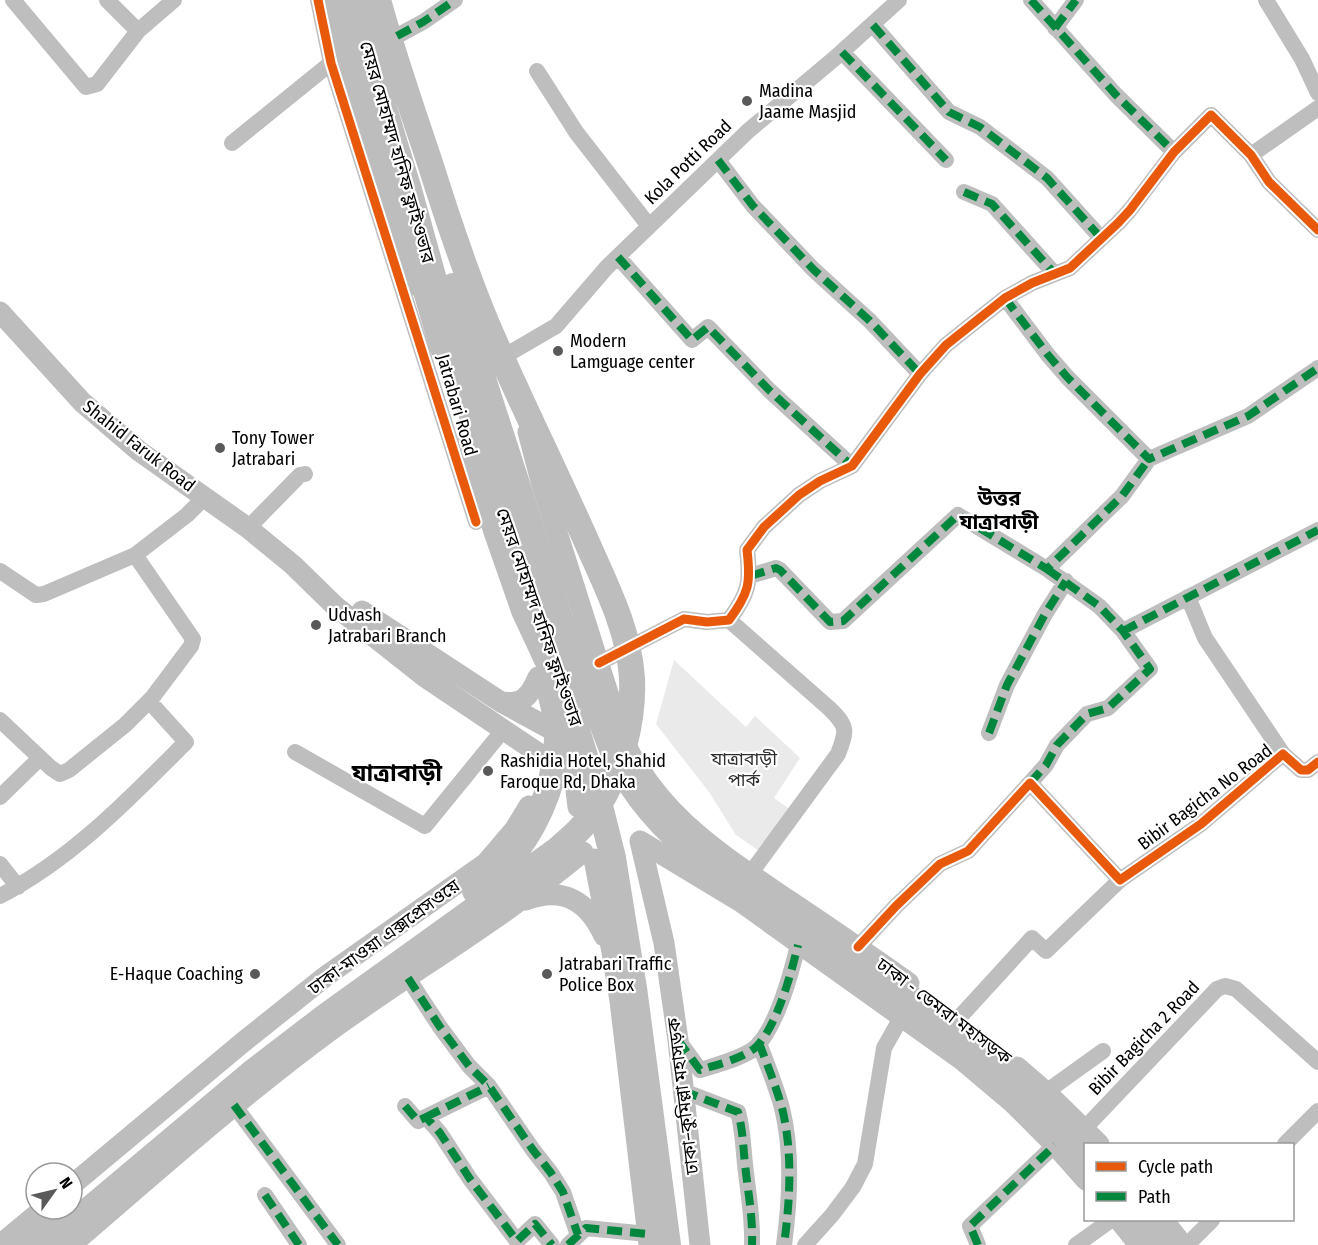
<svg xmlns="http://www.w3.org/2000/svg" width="1318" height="1245" viewBox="0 0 1318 1245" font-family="'Fira Sans Condensed','Noto Sans Bengali',sans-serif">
<rect width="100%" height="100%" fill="#fff"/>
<path fill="#eaeaea" d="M674 660 746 727 755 716 800 758 774 798 791 810 762 853 736 835 709 792 656 724Z"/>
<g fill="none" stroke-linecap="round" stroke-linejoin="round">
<path stroke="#bebebe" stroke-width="16" d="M13 0 86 87 97 84 138 31 174 0
M107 0 138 31
M318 0 331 63 476 522
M1031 0 1116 95 1174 152
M1266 0 1302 59 1318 93
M873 25 949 112 980 127 1047 178 1101 238
M1055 28 1076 0
M397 36 423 22 455 0
M842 52 946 160
M537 71 576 132 649 226
M232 143 331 63
M1251 155 1318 108
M718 160 753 206 814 270 870 321 920 374
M964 192 992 204 1054 273
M618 257 692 340 708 327 770 391 852 466
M1005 298 1048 355 1068 378 1149 459 1248 416 1318 368
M508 354 556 326 607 267 748 131 835 58 899 0
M248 528 300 475 305 474
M0 571 36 595 44 594 135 555 187 515 205 497
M750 576 776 568 780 570 830 622 843 621 958 515 1047 569 1122 496 1149 459
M1188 597 1205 638 1283 754
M729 620 830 709C848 727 847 730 838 754L750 874
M1123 631 1318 530
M599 663 684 619 707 622 729 620C749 593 751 583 747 550L764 527 799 495 820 481 852 466 920 374 946 345 1005 298 1032 283 1070 268 1118 223 1130 210 1174 152 1211 115 1251 155 1269 182 1318 230
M0 720 51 768 60 774 69 770 125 725 152 698 191 646 193 639 135 555
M989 733 1007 685 1045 614 1066 581
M295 752 425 826 504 729
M1030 783 1046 765 1057 745 1087 714 1108 708 1150 669 1123 631 1099 606 1047 569
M0 797 40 758
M0 864 18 887
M0 896C73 858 129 799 186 742L149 701
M858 947 896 906 940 864 968 851 1030 783 1120 880 1201 824 1283 754 1301 770H1308L1318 762
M408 978 440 1027 469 1066 489 1086 533 1150 551 1173 563 1192 578 1235
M958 1019 1032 938 1046 951 1120 880
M678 1040 700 1070C716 1065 744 1058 756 1047 777 1026 791 974 798 945
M759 1043C767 1064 776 1086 782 1108 793 1152 790 1201 784 1245
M683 1091 738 1112C743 1130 743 1146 745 1164 748 1193 753 1216 752 1245
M1046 1092 1103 1051
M234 1105 338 1245
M405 1106 418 1121 426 1117 440 1133 470 1179 517 1241 535 1224 552 1245
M426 1117 489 1086
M1084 1129 1217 989 1225 986 1236 989 1318 1062
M1285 1144 1318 1111
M265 1195 299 1245
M568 1245 586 1228 648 1234
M805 1245 832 1215 853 1187 865 1164 884 1048 902 1016
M978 1245 970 1226 1055 1145
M1076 1245 1111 1220
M1187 1245 1212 1220"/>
<path stroke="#bdbdbd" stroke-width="21" d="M417 269 440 348
M0 312 82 402 139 451 248 528 293 565 335 606 425 677 547 759 560 778
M528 432 542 485 621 734 623 747
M467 442 494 532 522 612 550 672
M362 611 501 702 567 738
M501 702C523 705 530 696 538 677
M569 733 578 807
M621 735C657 815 718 852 788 900 829 927 869 955 909 983
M640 841 741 902 962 1060 1013 1103 1055 1145 1086 1180
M640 841 664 943 678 1040 700 1245
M594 859 612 952 620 1001 649 1245
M526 900C563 886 588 901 604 936
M1017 1067 1046 1092 1099 1144
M72 1185 242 1043 326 976 486 863 515 829 529 806
M1119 1220 1139 1245
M1163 1220 1183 1245
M0 1245 43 1209
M71 1245C156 1172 240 1097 331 1030 414 970 504 918 583 852"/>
<path stroke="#bdbdbd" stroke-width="26" d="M334 0C354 97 384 192 420 284
M357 0 371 65 409 190 475 427 522 569 548 635 599 802 613 858 634 988 668 1245
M453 286 550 586 569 649
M570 630C585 666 594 703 608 739 628 793 666 832 710 867L921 1005C980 1049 1036 1096 1086 1151
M475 891C522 857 555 799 557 740 558 721 553 703 548 685
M1143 1220 1162 1245
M23 1245 57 1216
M47 1245 253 1072 326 1016 557 850C572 837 588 823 598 806 621 770 634 721 632 678 629 631 608 590 589 547 556 472 519 399 487 324 465 272 447 217 430 163 412 109 393 55 378 0"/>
<path stroke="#00873e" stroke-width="8" stroke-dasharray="15 8" stroke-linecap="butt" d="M1031 0 1116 95 1174 152
M873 25 949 112 980 127 1047 178 1101 238
M1055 28 1076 0
M397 36 423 22 455 0
M842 52 946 160
M718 160 753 206 814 270 870 321 920 374
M964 192 992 204 1054 273
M618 257 692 340 708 327 770 391 852 466
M1005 298 1048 355 1068 378 1149 459 1248 416 1318 368
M750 576 776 568 780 570 830 622 843 621 958 515 1047 569 1122 496 1149 459
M1123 631 1318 530
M989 733 1007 685 1045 614 1066 581
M1030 783 1046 765 1057 745 1087 714 1108 708 1150 669 1123 631 1099 606 1047 569
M408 978 440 1027 469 1066 489 1086 533 1150 551 1173 563 1192 578 1235
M678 1040 700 1070C716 1065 744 1058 756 1047 777 1026 791 974 798 945
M759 1043C767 1064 776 1086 782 1108 793 1152 790 1201 784 1245
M683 1091 738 1112C743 1130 743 1146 745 1164 748 1193 753 1216 752 1245
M234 1105 338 1245
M405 1106 418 1121 426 1117 440 1133 470 1179 517 1241 535 1224 552 1245
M426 1117 489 1086
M265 1195 299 1245
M568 1245 586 1228 648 1234
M978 1245 970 1226 1055 1145"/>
<defs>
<path id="cycleway" d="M318 0 331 63 476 522
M599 663 684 619 707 622 729 620C749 593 751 583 747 550L764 527 799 495 820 481 852 466 920 374 946 345 1005 298 1032 283 1070 268 1118 223 1130 210 1174 152 1211 115 1251 155 1269 182 1318 230
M858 947 896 906 940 864 968 851 1030 783 1120 880 1201 824 1283 754 1301 770H1308L1318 762"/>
</defs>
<use href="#cycleway" stroke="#fff" stroke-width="13"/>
<use href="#cycleway" stroke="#e8590c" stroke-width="9"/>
</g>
<g fill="#595959" stroke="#fff" stroke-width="2">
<circle cx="747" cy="101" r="6"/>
<circle cx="558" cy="351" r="6"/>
<circle cx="220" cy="448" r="6"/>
<circle cx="316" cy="625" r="6"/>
<circle cx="488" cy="771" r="6"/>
<circle cx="255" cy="974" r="6"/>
<circle cx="547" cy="974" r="6"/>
</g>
<g text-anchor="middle" stroke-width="4.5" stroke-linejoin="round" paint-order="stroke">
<g font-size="18" fill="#000" stroke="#fff" text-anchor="start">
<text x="759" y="97">Madina<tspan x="759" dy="21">Jaame Masjid</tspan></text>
<text x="570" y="347">Modern<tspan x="570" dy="21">Lamguage center</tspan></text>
<text x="232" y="444">Tony Tower<tspan x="232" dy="21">Jatrabari</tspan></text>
<text x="328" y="621">Udvash<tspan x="328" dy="21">Jatrabari Branch</tspan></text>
<text x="500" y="767">Rashidia Hotel, Shahid<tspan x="500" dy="21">Faroque Rd, Dhaka</tspan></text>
<text x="559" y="970">Jatrabari Traffic<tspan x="559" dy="21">Police Box</tspan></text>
<text x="243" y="980" text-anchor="end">E-Haque Coaching</text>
</g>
<g font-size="18" fill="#000" stroke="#fff">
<text transform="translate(397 152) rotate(74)" y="6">মেয়র মোহাম্মদ হানিফ ফ্লাইওভার</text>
<text transform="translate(688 162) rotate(-44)" y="6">Kola Potti Road</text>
<text transform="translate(457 405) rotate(74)" y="6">Jatrabari Road</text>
<text transform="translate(139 446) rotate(38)" y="6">Shahid Faruk Road</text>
<text transform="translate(539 617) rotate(71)" y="6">মেয়র মোহাম্মদ হানিফ ফ্লাইওভার</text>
<text transform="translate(1205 797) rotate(-37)" y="6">Bibir Bagicha No Road</text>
<text transform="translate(384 937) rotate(-36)" y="6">ঢাকা-মাওয়া এক্সপ্রেসওয়ে</text>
<text transform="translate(944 1011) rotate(37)" y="6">ঢাকা - ডেমরা মহাসড়ক</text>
<text transform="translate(1144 1038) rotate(-46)" y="6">Bibir Bagicha 2 Road</text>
<text transform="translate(683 1096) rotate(-97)" y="6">ঢাকা–কুমিল্লা মহাসড়ক</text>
</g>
<g font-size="18" fill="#2f2f2f" stroke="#fff">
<text x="744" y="765">যাত্রাবাড়ী<tspan x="744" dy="21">পার্ক</tspan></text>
</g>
<g font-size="21" font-weight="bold" fill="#000" stroke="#fff">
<text x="999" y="505">উত্তর<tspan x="999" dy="24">যাত্রাবাড়ী</tspan></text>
</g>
<g font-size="24" font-weight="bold" fill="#000" stroke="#fff">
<text x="397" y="781">যাত্রাবাড়ী</text>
</g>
</g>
<rect x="1084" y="1143" width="210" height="78" fill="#ffffff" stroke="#999999" stroke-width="1.5"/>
<rect x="1096" y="1162" width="30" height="9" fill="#e8590c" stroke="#999999" stroke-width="1.5"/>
<text x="1138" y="1173" font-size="18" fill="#000000">Cycle path</text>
<rect x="1096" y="1192" width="30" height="9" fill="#00873e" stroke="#999999" stroke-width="1.5"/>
<text x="1138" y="1203" font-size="18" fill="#000000">Path</text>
<g transform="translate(54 1191) rotate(56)"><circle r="28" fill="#ffffff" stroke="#999999" stroke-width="1.5"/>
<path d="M0-4.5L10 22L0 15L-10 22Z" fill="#595959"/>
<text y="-9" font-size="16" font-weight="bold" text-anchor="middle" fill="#000000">N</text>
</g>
</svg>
